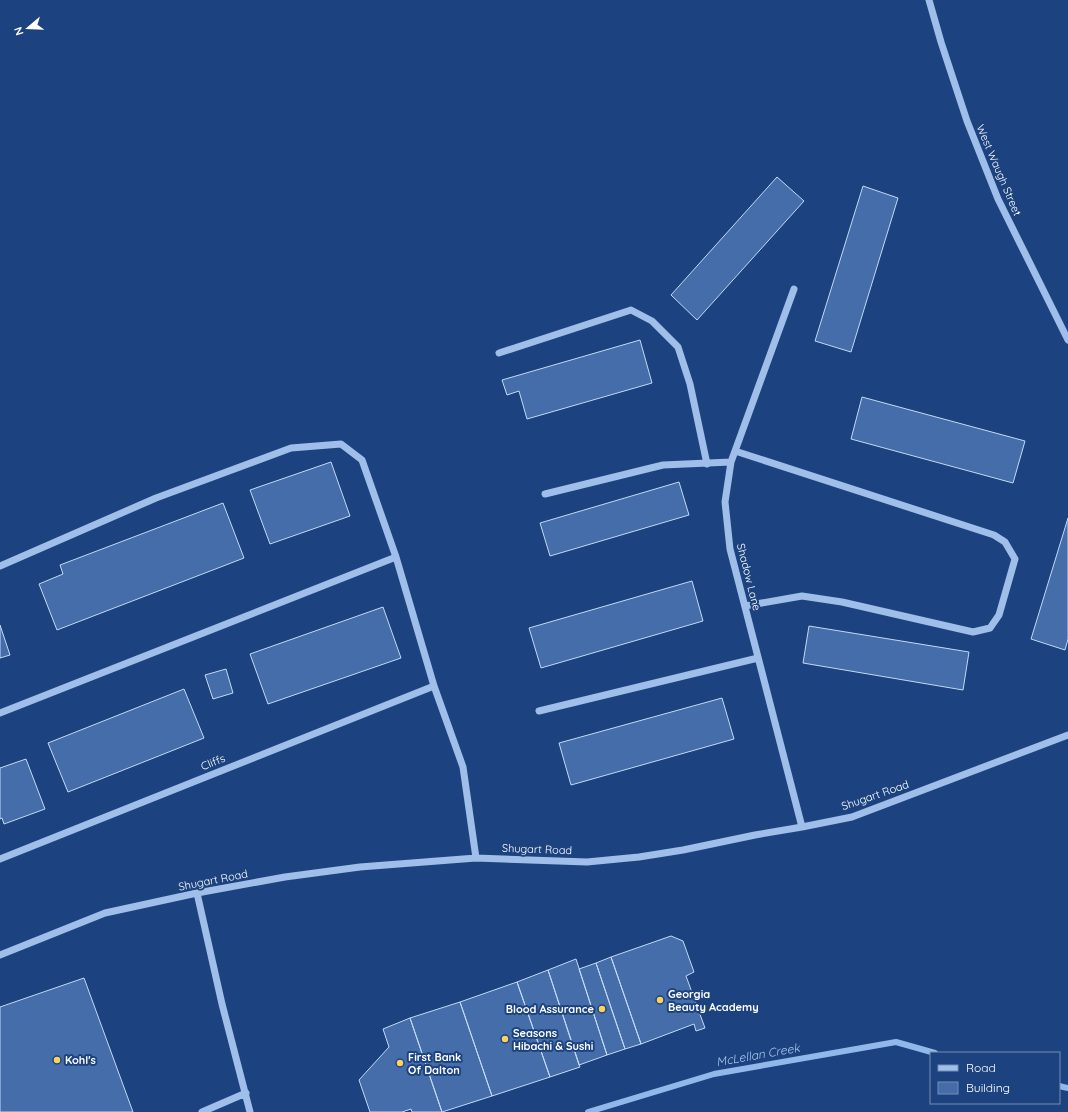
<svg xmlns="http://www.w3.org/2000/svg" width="1068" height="1112" viewBox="0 0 1068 1112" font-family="Quicksand,sans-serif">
<rect width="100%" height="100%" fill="#1c437f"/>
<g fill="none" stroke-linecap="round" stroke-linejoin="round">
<path stroke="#92b8eb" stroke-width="6" d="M1059 1086 1068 1088
M588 1112 714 1074 896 1042 935 1053"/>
</g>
<path fill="#446da9" stroke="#c3d9f7" d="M777 177 804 201 697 320 671 295Z
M863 186 898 198 851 352 815 341Z
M640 340 652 383 527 419 519 391 507 395 502 380Z
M862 397 1025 441 1013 483 851 439Z
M331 462 350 516 270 544 250 490Z
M679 482 689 515 550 556 540 523Z
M223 503 244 558 57 630 39 584 63 574 60 565Z
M1068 518V639L1065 650 1031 639Z
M692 581 703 621 541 668 529 628Z
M383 607 401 658 268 704 250 654Z
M0 625 10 655 0 658Z
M809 626 969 652 963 690 803 663Z
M226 669 233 693 213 699 205 675Z
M184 689 204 738 68 792 48 743Z
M722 698 734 739 571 785 559 743Z
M26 759 45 809 4 824 2 818 0 819V768Z
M671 936 683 941 694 972 686 976 705 1028 696 1031 694 1024 641 1044 611 957Z
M611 957 641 1044 625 1049 596 963Z
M576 959 607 1055 579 1065 548 970Z
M596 963 625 1049 607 1055 579 969Z
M548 970 580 1067 550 1077 517 982Z
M84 978 133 1112H0V1007Z
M517 982 550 1077 492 1096 460 1002Z
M460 1002 492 1096 442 1112 410 1018Z
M410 1018 442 1112H412L411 1109 402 1112H370L359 1080 389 1047 383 1029Z"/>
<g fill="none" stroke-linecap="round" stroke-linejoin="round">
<path stroke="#9fbee9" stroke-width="7" d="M929 0 941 42 967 121 998 199 1068 340
M794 289 731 462 725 502 730 549 802 827
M499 353 631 310 652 321 678 347 690 384 707 464
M735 451 994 535 1005 542 1015 559 999 615 990 628 973 632 842 602 802 596 745 606
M545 494 663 465 731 462
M0 566 156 498 291 448 341 444 362 460 396 557 434 686 463 767 476 858
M539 711 758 658
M0 713 396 557
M0 859 434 686
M197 893 222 1004 250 1112
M0 955 105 913 197 893 285 877 360 867 476 858 587 862 639 857 683 850 755 835 802 827 852 817 1068 735
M202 1112 246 1093"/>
</g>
<g fill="#fad25c" stroke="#1c437f" stroke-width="1.5">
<circle cx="660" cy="1000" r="4"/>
<circle cx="602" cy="1009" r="4"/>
<circle cx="505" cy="1039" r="4"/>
<circle cx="57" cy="1060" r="4"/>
<circle cx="400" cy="1063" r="4"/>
</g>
<g text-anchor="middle" stroke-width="4" stroke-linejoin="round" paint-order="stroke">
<g font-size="11" fill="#fff" stroke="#1c437f">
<text transform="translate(999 170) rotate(67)" y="4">West Waugh Street</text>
<text transform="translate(749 577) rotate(76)" y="4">Shadow Lane</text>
<text transform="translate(213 762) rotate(-22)" y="4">Cliffs</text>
<text transform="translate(875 795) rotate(-19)" y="4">Shugart Road</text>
<text transform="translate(537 849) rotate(2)" y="4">Shugart Road</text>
<text transform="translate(213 880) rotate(-11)" y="4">Shugart Road</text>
</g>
<g font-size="11" font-weight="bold" fill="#fff" stroke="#1c437f" text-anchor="start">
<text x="668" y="998">Georgia<tspan x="668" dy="13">Beauty Academy</tspan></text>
<text x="594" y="1013" text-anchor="end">Blood Assurance</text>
<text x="513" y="1037">Seasons<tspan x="513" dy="13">Hibachi &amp; Sushi</tspan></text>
<text x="408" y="1061">First Bank<tspan x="408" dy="13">Of Dalton</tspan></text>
<text x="65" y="1064">Kohl's</text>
</g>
<g font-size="12" font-style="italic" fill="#aac8f1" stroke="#1c437f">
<text transform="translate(758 1055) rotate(-10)" y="4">McLellan Creek</text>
</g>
</g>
<rect x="930" y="1052" width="130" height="52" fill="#1c437f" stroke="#778eb2"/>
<rect x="938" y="1065" width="20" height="6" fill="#9fbee9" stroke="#778eb2"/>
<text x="966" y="1072" font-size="12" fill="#ffffff">Road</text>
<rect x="938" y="1082" width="20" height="12" fill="#446da9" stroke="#778eb2"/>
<text x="966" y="1092" font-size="12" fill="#ffffff">Building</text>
<g transform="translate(28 28) rotate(251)" stroke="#1c437f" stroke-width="3" paint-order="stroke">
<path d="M0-3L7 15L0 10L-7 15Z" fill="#ffffff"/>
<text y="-6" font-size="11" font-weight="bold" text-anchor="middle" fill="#ffffff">N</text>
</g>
</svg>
